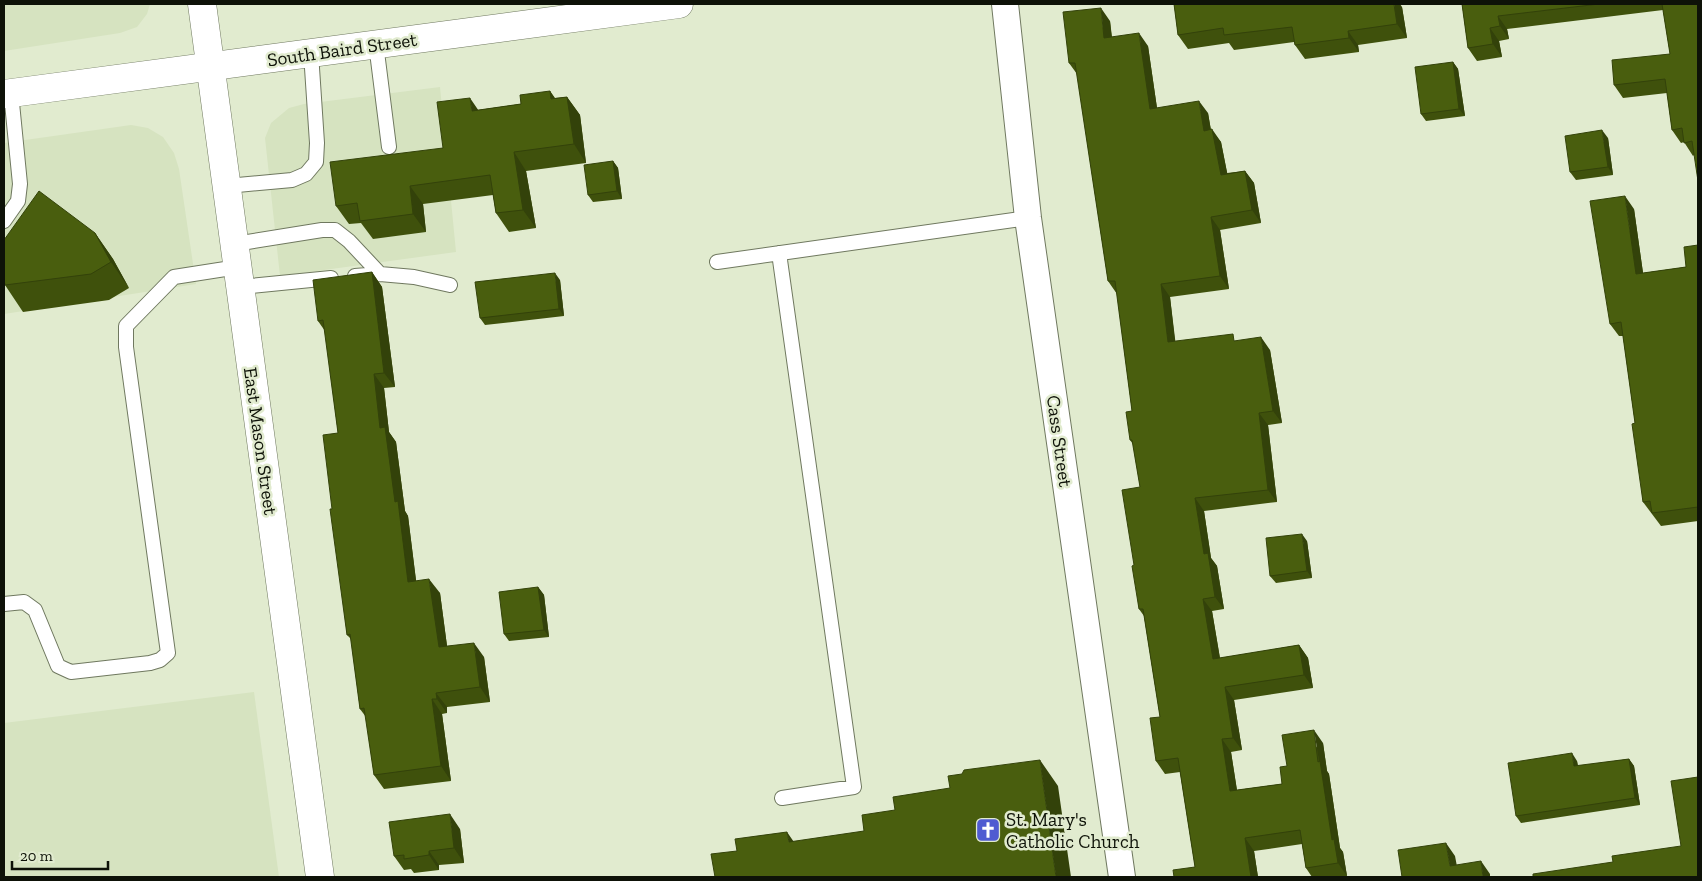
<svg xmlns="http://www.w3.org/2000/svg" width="1702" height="881" viewBox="0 0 1702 881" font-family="'Zilla Slab',serif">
<rect width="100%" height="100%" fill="#e1ebcf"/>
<path fill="#d6e3c0" d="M4 4H150L147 14 137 27 120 33 4 51Z
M440 87 456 252 280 276 265 138 271 123 289 108 304 104Z
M131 125 148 128 163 137 174 153 179 169 196 284 4 314V143Z
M254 692 279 877H4V723Z"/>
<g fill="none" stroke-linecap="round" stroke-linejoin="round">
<defs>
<path id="service" d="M376 44 389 147
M227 186 292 180 306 174 316 162 317 143 311 53
M4 221 18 201 20 184 11 93
M235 244 322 230H335L349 241 380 274
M779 253 854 787 782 798
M717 262 1028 218
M355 276 380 274 414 277 450 285
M240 287 331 278
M4 604 24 602 35 610 58 666 71 672 150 663 160 660 168 653 126 347V326L174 277 238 267"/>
<path id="minor" d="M1005 4 1028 218 1122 877"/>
<path id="tertiary" d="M4 94 679 4"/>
<path id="secondary" d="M202 4 320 877"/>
</defs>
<use href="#service" stroke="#6f785f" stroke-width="16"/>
<use href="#minor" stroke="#6f785f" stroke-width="28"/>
<use href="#tertiary" stroke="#6f785f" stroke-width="29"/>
<use href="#secondary" stroke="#6f785f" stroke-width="29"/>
<use href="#service" stroke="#fff" stroke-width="14"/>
<use href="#minor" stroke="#fff" stroke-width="26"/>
<use href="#tertiary" stroke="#fff" stroke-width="28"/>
<use href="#secondary" stroke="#fff" stroke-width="28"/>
</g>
<path fill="#3f510c" d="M1174 4 1402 7 1407 38 1358 45 1359 52 1305 59 1295 45 1294 42 1234 50 1229 43 1188 49 1178 35Z
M1462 4H1698L1694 155 1693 156 1684 142 1681 143 1672 130 1667 93 1623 98 1614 85 1670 54 1663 10 1507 29 1509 39 1499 41 1502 57 1477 61 1468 48Z
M1110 21 1112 37 1148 46 1157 108 1208 113 1211 130 1221 142 1227 173 1245 171 1254 183 1261 223 1220 230 1229 289 1170 297 1175 342 1237 341 1270 350 1282 423 1268 425 1277 502 1204 511 1211 558 1217 566 1224 609 1212 611 1220 658 1299 645 1308 658 1313 688 1234 700 1242 750 1231 752 1237 790 1282 784 1287 766 1323 743 1327 771 1329 774 1340 848 1343 852 1347 876 1340 877H1312L1306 868 1302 844 1254 851 1258 877H1174L1195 867 1180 772 1165 774 1156 761 1160 717 1144 616 1139 609 1134 565 1140 487 1133 444 1130 440 1132 411 1117 294 1108 281 1077 74 1069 63Z
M1453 62 1458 69 1465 116 1426 121 1421 114Z
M550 91 555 98 567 97 580 115 586 163 526 171 536 228 509 232 496 213 493 195 423 204 426 232 373 239 361 223 349 224 336 206 443 148 478 110 521 104Z
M1608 138 1613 175 1576 180 1570 172Z
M613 161 618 168 622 199 593 202 588 195Z
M1634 209 1643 273 1686 267 1698 245V521L1661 526 1643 502 1635 423 1623 336H1619L1610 324Z
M95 233 113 259 129 288 109 300 23 312 5 285Z
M372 272 382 287 395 387 384 388 389 432 396 442 405 511 408 516 416 581 440 593 447 646 484 657 490 702 447 707V713L442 714 451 781 384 789 374 775 366 717 360 709 351 639 347 635 332 509 338 433 325 331 318 321Z
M560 280 564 316 485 325 480 318Z
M1307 541 1312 578 1276 583 1270 576Z
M538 587 544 595 549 637 509 641 504 634Z
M1629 759 1634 766 1640 805 1521 823 1516 816 1577 761 1578 766Z
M460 829 464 863 439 865V870L414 873 411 869 404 870 394 856Z"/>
<path fill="#33420a" d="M1394 4H1400L1402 7 1407 38 1397 24Z
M1101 8 1110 21 1113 51 1104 38Z
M1498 16 1507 29 1509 39 1500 26Z
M1490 28 1499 41 1502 57 1493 44Z
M1348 31 1358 45 1359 52 1349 38Z
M1139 33 1148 46 1159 122 1150 109Z
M1453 62 1458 69 1465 116 1459 109Z
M550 91 562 110 551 99Z
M567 97 580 115 586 163 574 144Z
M470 98 483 117 472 111Z
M1199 101 1208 113 1213 143 1204 131Z
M1212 129 1221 142 1230 187 1221 175Z
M1602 130 1608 138 1613 175 1608 167Z
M514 152 526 171 536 228 523 210Z
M613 161 618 168 622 199 617 191Z
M1245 171 1254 183 1261 223 1252 210Z
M410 186 423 204 426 232 413 214Z
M1625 196 1634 209 1645 287 1636 274Z
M1211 217 1220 230 1229 289 1220 276Z
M95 233 113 259 129 288 111 262Z
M372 272 382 287 395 387 384 373Z
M555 273 560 280 564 316 559 309Z
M1161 284 1170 297 1177 355 1168 342Z
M1261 337 1270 350 1282 423 1273 411Z
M374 374 384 388 389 432 396 442 405 511 408 516 418 596 408 582 380 428Z
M1259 413 1268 425 1277 502 1268 490Z
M1195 498 1204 511 1211 558 1217 566 1224 609 1215 597 1204 554Z
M1302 534 1307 541 1312 578 1307 571Z
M429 579 440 593 449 661 439 647Z
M538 587 544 595 549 637 544 630Z
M1203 599 1212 611 1222 671 1213 659Z
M474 643 484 657 490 702 480 687Z
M1299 645 1308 658 1313 688 1304 675Z
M1225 687 1234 700 1242 750 1233 738Z
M436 693 447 707V713L437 699Z
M432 699 442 714 451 781 441 766Z
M1314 730 1323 743 1327 771 1329 774 1340 848 1343 852 1347 876 1338 863 1332 840Z
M1222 739 1231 752 1239 804 1230 791Z
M1572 753 1577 761 1579 774 1574 766Z
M1629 759 1634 766 1640 805 1635 798Z
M1040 760 1058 786 1071 877H1056Z
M450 814 460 829 464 863 454 848Z
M787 832 805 858 789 842Z
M1245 838 1254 851 1258 877H1251Z
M1446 843 1455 856 1459 877 1450 866Z
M429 851 439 865V870L429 855Z
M1481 861 1490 874V877H1483Z"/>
<path fill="#495e0e" stroke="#33420a" d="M1174 4H1394L1397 24 1348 31 1349 38 1295 45 1292 27 1224 35 1223 28 1178 35Z
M1462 4H1599L1498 16 1500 26 1490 28 1493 44 1468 48Z
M1662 4H1698V181L1692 141 1684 143 1682 128 1672 130 1665 79 1614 85 1612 60 1670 54Z
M1101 8 1104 38 1139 33 1150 109 1199 101 1204 131 1212 129 1221 175 1245 171 1252 210 1211 217 1220 276 1161 284 1168 342 1233 334 1234 341 1261 337 1273 411 1259 413 1268 490 1195 498 1204 554 1208 553 1215 597 1203 599 1213 659 1299 645 1304 675 1225 687 1233 738 1222 739 1230 791 1282 784 1280 767 1287 766 1282 735 1314 730 1318 762 1320 761 1332 840 1334 839 1338 863 1306 868 1300 830 1245 838 1251 877H1174L1173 870 1195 867 1178 758 1156 761 1150 718 1160 717 1143 609H1139L1132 566 1134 565 1122 490 1140 487 1132 440H1130L1126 412 1132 411 1115 281H1108L1075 63H1069L1063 12Z
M1453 62 1459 109 1421 114 1415 67Z
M550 91 551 99 567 97 574 144 514 152 523 210 496 213 490 175 410 186 413 214 360 221 357 203 336 206 330 162 443 148 437 102 470 98 472 111 521 104 520 95Z
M1602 130 1608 167 1570 172 1565 136Z
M613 161 617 191 588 195 584 165Z
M39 191 95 233 111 262 91 274 5 285 4 280V240Z
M1625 196 1636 274 1686 267 1684 247 1698 245V507L1652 513 1650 501 1643 502 1632 424 1635 423 1621 322 1610 324 1590 201Z
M372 272 384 373 374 374 380 428 385 427 395 502 398 501 408 582 429 579 439 647 474 643 480 687 436 693 437 699H432L441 766 374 775 364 708 360 709 350 634 347 635 330 509H332L323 435 338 433 323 320 318 321 313 280Z
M555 273 559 309 480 318 475 282Z
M1302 534 1307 571 1270 576 1266 538Z
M538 587 544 630 504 634 499 592Z
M1572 753 1574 766 1629 759 1635 798 1516 816 1508 763Z
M1040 760 1056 877H715L711 854 737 851 735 839 787 832 789 842 864 831 862 815 895 810 893 797 950 788 948 776 962 774 964 770Z
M1698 777V877H1533V874L1613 862 1612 856 1681 846 1671 781Z
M450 814 454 848 429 851V855L404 859V855L394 856 389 822Z
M1446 843 1450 866 1481 861 1483 877H1402L1398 850Z"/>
<defs>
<symbol id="church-square" viewBox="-11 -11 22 22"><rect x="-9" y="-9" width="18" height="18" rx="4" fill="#4f5bd1" stroke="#e1ebcf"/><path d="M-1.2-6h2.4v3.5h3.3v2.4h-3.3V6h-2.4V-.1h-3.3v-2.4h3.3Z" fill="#fff"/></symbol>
</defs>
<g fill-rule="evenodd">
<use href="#church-square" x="974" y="816" width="28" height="28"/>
</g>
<g text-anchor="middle" stroke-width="5" stroke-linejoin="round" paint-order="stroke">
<g font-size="19" fill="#0e1208" stroke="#e1ebcf">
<text transform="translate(342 49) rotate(-8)" y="7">South Baird Street</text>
<text transform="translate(261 441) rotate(82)" y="7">East Mason Street</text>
<text transform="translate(1060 441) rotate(82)" y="7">Cass Street</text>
</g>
<g font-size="19" fill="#0e1208" stroke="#e1ebcf" text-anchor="start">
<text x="1006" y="826">St. Mary's<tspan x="1006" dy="22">Catholic Church</tspan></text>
</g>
</g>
<rect width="1702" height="881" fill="none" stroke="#0e1208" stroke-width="10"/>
<path d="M12 861v8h96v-8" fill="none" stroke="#0e1208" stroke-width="2.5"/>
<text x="20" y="861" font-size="15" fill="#0e1208" stroke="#e1ebcf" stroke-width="4" paint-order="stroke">20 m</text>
</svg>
